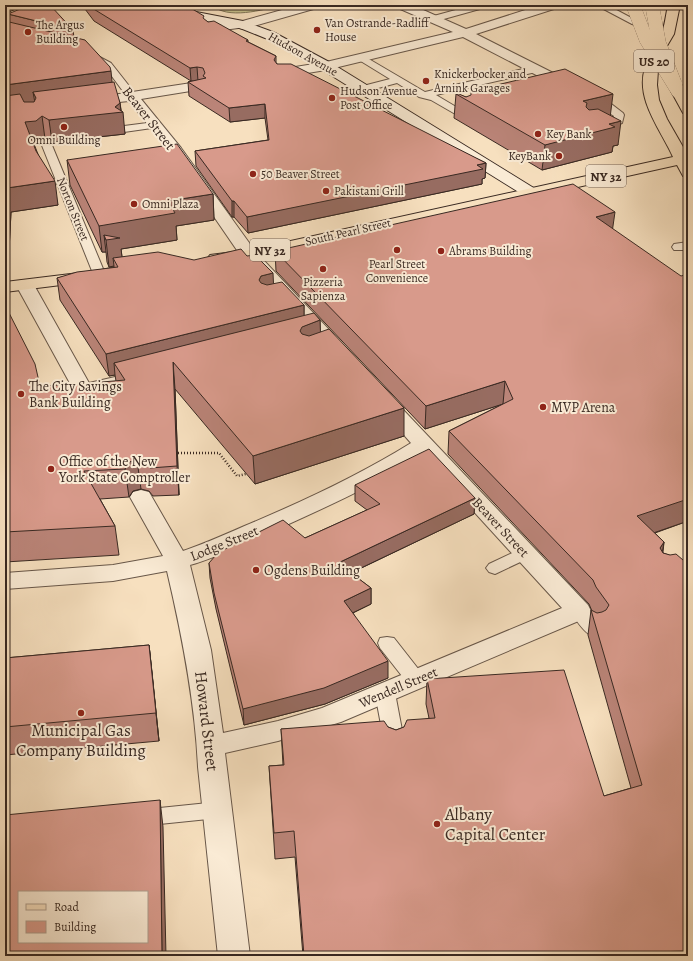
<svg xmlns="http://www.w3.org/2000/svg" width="693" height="961" viewBox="0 0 693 961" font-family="Alegreya,serif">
<rect width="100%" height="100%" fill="#f7e0bf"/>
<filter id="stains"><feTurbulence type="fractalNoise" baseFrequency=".005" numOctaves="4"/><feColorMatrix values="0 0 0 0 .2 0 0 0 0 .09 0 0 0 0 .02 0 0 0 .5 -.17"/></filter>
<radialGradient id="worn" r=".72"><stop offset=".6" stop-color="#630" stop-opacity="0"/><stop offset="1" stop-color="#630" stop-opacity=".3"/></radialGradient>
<path fill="#c5c08c" stroke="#7f7457" d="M212 5H282C263 10 227 20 212 5Z"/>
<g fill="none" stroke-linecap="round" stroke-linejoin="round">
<defs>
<path id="lane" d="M474 5H488L487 7 433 22 429 19 430 17Z
M596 5H607L639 22 635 25 632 24Z
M243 22 247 25 246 27 223 30 210 34 205 31 207 29 222 24Z
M94 54 111 63 137 96 136 98H128L105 67 91 59 89 57Z
M362 55 425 92 536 66 541 69 536 72 436 95 468 114 469 116 468 118 464 119 431 100 419 97 397 83 363 92 359 91 358 89 359 87 390 79 359 60 357 58 359 56Z
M593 95 610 103 623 113 624 115 622 123 604 130H596L595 128 596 126 613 119 614 116 589 100 588 98Z
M155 122 159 123 160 125 159 127 124 132 119 129 124 126Z
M46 140 51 143 106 276 105 279H95L94 276 41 143Z
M688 242V250H674L672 247 674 244Z
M525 547 531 549 534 553 531 557 495 574 489 572 486 568 489 564Z
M579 605C590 608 599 621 604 630L601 634C597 636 593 637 589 634 583 631 574 617 570 611L573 607Z
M387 637 394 638 423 675 426 680 423 685 416 687 409 685 380 648 378 643 380 638Z
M385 686 392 688 395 693 405 746 402 751 395 754 388 751 385 746 375 693 378 688Z
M218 802 225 804 229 810 225 816 218 818 140 826 133 824 129 818 133 812 140 810Z"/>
<path id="street" d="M184 5H199C194 11 182 16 175 15L173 12Z
M300 5H319L317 8 243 29 239 28 237 25 239 22Z
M396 5H412L466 29 541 5H559L557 8 476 34 577 85 579 88 577 91 572 92 567 91 463 37 326 70 283 77 278 76 276 73 278 70 283 69 326 62 453 32 398 8Z
M198 82 203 83 205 86 203 89 141 99 181 148 255 251 333 334 335 338 333 342 326 344 319 342 243 259 171 154 129 101 119 102 114 101 112 98 114 95 119 94Z
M25 280 31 281 34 285 89 383 128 374 135 376 138 380 135 384 95 394 100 403 97 407 90 409 83 407 16 285 19 281Z
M384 395 391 397 588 605 591 611 588 617 341 722 278 741 225 753 250 956H218L198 767C195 701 182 635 167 571L113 581 5 589V573L113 565 163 556 130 497 133 492 141 490 149 492 183 551C207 543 230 532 254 522 308 499 361 474 411 443L374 401 377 397ZM422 455 562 608 322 708 278 721 223 733 211 650 190 565C218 557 243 544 269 533 322 509 374 486 422 455Z"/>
<path id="secondary" d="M136 5H160L243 21 273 32 331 63 537 190 539 193 537 196 531 198 525 196 321 69 265 38 240 28 142 9 138 8Z"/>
<path id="primary" d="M5 5H19L17 8 5 13Z
M668 5H680L674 34 664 51 658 70 657 85 659 100 667 119 687 154 688 153V178L683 176 677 165 249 260 216 264 210 263 207 259 210 255 249 250 673 157C661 130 635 99 645 68 649 56 656 46 661 35 665 26 666 14 668 5Z
M678 87 683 88 688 97V114L683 113 671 91 673 88Z
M87 272 93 273 96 277 93 281 5 292V282Z"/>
</defs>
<use href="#lane" stroke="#685749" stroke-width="2"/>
<use href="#street" stroke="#685749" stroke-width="2"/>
<use href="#secondary" stroke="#392922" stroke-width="2"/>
<use href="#primary" stroke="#392922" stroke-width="2"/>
<path stroke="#392922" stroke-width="2.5" stroke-dasharray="1 2" stroke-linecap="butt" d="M178 453H219L237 476 246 474"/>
<use href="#lane" fill="#faebd5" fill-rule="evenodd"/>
<use href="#street" fill="#faebd5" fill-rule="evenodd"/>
<use href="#secondary" fill="#faebd5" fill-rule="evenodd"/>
<use href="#primary" fill="#f7e0bf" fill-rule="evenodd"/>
<defs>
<path id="primary-bridge" d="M652 5 659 43 675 84"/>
<path id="highway-bridge" d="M633 5 646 39 678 91"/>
</defs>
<use href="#primary-bridge" stroke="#392922" stroke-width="14" stroke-linecap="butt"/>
<use href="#highway-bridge" stroke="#392922" stroke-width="14" stroke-linecap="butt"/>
<use href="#primary-bridge" stroke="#f7e0bf" stroke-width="14"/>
<use href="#highway-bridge" stroke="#f7e0bf" stroke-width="14"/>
</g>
<path fill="#ba8478" stroke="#392922" d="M82 5H178L208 22 248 40V42L276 56V63L277 64 486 163 485 178 482 179V184L248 233 234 217H232L196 166 195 151 268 140 265 118 230 122 189 96 188 82 191 81 94 21Z
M8 14 73 30 74 38 112 82 120 103 125 134 52 142 45 139 40 144H34L58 205 11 212 8 270 5 271V21L9 22Z
M456 94 466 97 610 115 618 145 613 146 612 152 542 170 454 118Z
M67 160 213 194 214 220 176 226 177 240 121 249 122 257 273 284 304 305V316L320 320V332L404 436 255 484 175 389 179 495 153 496 149 491 141 489 133 491 129 497 100 499 115 526 119 555 5 562V305L40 386 83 388 91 390 116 381 115 375 109 376 60 300 57 278 114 267V266L109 267 107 262 106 252H102L70 185Z
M613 229 688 521 655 533 664 542 663 552V553L683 560 688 558V956H303L295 857 275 859 269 766 283 765 281 729 388 727 396 730 429 718 426 704 427 679 604 796 631 788 588 635 591 610 592 611 589 604 448 454 449 431 503 404 425 429 276 271 275 251Z
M355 485 475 498 474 514 351 573 371 588V604L353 613 388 678 325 704 244 725 216 609 210 578 209 563 225 549 305 538 367 510 355 501Z
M149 645 159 741 5 755V658Z"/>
<path fill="#976c61" stroke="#392922" d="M197 67 198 81H191L190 68Z
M111 71 113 92 36 98 33 92 35 103 5 107V85Z
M613 94 610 118 585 124 583 101Z
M120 103 121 112H123L125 134 52 142 49 120 115 107Z
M265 104V118L230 122 229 108Z
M42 116 45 139 40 144 29 145 25 122Z
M621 121 618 145 613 146 612 152 542 170 545 145 609 124Z
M486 163 485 178 482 179V184L248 233 247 217Z
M55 181 58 205 11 212 8 270 5 254V220L7 188Z
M213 194 214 220 176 226 177 240 121 249 123 265 113 258 114 266 109 267 106 240 104 235 106 252H102L99 226 168 201Z
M232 201H234V217H232Z
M615 212 612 233 596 217Z
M273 273 274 294 262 297 259 280 261 276Z
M304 305V326L320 320 321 346 114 363 115 375 109 376 106 354Z
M173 362 175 389 179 495 177 466Z
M505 381 503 404 425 429 426 406Z
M404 408V436L255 484 253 456Z
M137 460 141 489 133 491 129 497 125 469 129 462Z
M688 486V521L633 540 637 516 686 487Z
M475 498 474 514 338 579V563Z
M664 542 660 566V548Z
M371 588V604L344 617V601Z
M149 645 152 672 159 741 156 713Z
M388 661V678L325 704 244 725 243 709Z
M160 800 163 827 166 956H162Z"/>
<path fill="#d89a8b" stroke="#392922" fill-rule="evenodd" d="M30 5H50L73 30 8 14Z
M90 5H178L189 7 204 16 203 18 208 22 214 21 248 40 246 41 276 56 274 60 277 64H291L486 163 477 165 483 169 247 217 234 201H232L195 151 269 140 265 104 229 108 188 82 206 78 203 76 205 73 203 68 197 67 190 68 92 8Z
M5 21 85 40 110 67 111 71 5 85V53H6L5 52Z
M565 69 613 94 583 101 587 103 586 107 589 110 598 109 621 121 609 124 615 127 545 145 456 94H459L466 97 471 95V91Z
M114 82 120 103 115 107 123 112 49 120 42 116 36 121 25 122 36 151 55 181 7 188 5 220V96L20 94 24 102H34L36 98 33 92Z
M177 144 213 194 168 201 175 213 99 226 67 160Z
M573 184 615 212 596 217 681 276 688 274V486L686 487 688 489V499L637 516 664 542 660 548 663 553 670 555 676 554 683 560 688 558V951L653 952 655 956H304L294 831 274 833 269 766 284 765 281 729 384 721 388 727 396 730 404 727 407 720 435 718 427 679 564 670 604 796 642 785 591 610 597 613 602 612 606 610 609 605 596 587 593 580 449 431 513 399 505 381 426 406 275 251Z
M104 235 120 238 106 240Z
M241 249 247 256 255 255 273 273 261 276 259 280 261 283 267 285 282 282 304 305 106 354 57 278 77 272 118 267 113 258 158 252 194 260Z
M5 305 35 364 40 386 79 384 83 388 91 390 99 387 102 382 125 380 114 363 314 313 320 320 302 327 300 331 302 334 309 336 329 329 404 408 253 456 173 362 177 466 150 468 146 462 137 460 129 462 125 469 84 471 115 526 5 532Z
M429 449 475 498 338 563 371 588 344 601 388 661 324 688 243 709 214 593 209 563 222 548 225 549 283 520 305 538 380 504 355 485Z
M149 645 156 713 5 727V658Z
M160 800 162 956H5V815ZM19 892H147V942H19Z"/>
<g fill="#8f2418" stroke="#faebd5" stroke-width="1.5">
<circle cx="317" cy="30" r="4"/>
<circle cx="28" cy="32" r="4"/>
<circle cx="426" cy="81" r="4"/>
<circle cx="332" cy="98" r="4"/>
<circle cx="64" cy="127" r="4"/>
<circle cx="538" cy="134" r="4"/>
<circle cx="559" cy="156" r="4"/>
<circle cx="253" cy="174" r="4"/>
<circle cx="326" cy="191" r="4"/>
<circle cx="134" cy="204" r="4"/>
<circle cx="397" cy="250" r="4"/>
<circle cx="441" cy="251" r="4"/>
<circle cx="323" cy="269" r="4"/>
<circle cx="21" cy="394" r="4"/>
<circle cx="543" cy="407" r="4"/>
<circle cx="51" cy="469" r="4"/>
<circle cx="256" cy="570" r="4"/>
<circle cx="81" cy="713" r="4"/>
<circle cx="437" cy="824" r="4"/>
</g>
<g text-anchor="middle" stroke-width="4" stroke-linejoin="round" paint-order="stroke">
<g font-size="12" fill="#392922" stroke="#faebd5" text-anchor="start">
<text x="325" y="27">Van Ostrande-Radliff<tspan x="325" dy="14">House</tspan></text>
<text x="36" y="29">The Argus<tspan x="36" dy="14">Building</tspan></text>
<text x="434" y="78">Knickerbocker and<tspan x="434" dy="14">Arnink Garages</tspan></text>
<text x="340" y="95">Hudson Avenue<tspan x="340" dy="14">Post Office</tspan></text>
<text x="546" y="138">Key Bank</text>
<text x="64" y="144" text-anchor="middle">Omni Building</text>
<text x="551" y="160" text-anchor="end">KeyBank</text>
<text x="261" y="178">50 Beaver Street</text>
<text x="334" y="195">Pakistani Grill</text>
<text x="142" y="208">Omni Plaza</text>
<text x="449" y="255">Abrams Building</text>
<text x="397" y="268" text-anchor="middle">Pearl Street<tspan x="397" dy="14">Convenience</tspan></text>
<text x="323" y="286" text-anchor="middle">Pizzeria<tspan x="323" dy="14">Sapienza</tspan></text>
</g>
<g font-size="12" fill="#392922" stroke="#faebd5">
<text transform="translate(303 54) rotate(29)" y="4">Hudson Avenue</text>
<text transform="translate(73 209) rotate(68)" y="4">Norton Street</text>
<text transform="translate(348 232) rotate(-13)" y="4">South Pearl Street</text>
</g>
<g fill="#faebd5" stroke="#736358" stroke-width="1">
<rect x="634" y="50" width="40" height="22" rx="3"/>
<rect x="586" y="165" width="40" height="22" rx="3"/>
<rect x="250" y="239" width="40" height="22" rx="3"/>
</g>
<g font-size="13" font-weight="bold" fill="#392922">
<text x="654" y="66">US 20</text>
<text x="606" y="181">NY 32</text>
<text x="270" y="255">NY 32</text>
</g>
<g font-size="14" fill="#392922" stroke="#faebd5">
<text transform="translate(149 118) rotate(52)" y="5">Beaver Street</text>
<text transform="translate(501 527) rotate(47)" y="5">Beaver Street</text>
<text transform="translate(224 543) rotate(-22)" y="5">Lodge Street</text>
<text transform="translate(398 687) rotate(-23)" y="5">Wendell Street</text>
</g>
<g font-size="14" fill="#392922" stroke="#faebd5" text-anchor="start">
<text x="29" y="391">The City Savings<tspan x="29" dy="16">Bank Building</tspan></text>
<text x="551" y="412">MVP Arena</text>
<text x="59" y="466">Office of the New<tspan x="59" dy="16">York State Comptroller</tspan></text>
<text x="264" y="575">Ogdens Building</text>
</g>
<g font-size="17" fill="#392922" stroke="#faebd5">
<text transform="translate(207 721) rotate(83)" y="6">Howard Street</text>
</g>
<g font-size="17" fill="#392922" stroke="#faebd5">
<text x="81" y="736">Municipal Gas<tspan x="81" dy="20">Company Building</tspan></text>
<text x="445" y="820" text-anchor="start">Albany<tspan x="445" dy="20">Capital Center</tspan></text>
</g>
</g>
<rect width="693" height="961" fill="none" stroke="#f7e0bf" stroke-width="20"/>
<rect x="6" y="6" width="681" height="949" fill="none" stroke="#392922" stroke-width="2"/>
<rect x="10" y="10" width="673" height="941" fill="none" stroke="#392922"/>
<rect x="18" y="891" width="130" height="52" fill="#faebd5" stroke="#ad9d8d"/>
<rect x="26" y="904" width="20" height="6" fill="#f7e0bf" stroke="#ad9d8d"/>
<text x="54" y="911" font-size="12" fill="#392922">Road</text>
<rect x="26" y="921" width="20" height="12" fill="#d89a8b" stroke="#ad9d8d"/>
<text x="54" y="931" font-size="12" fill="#392922">Building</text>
<rect width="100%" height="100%" filter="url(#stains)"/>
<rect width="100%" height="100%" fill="url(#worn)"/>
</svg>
